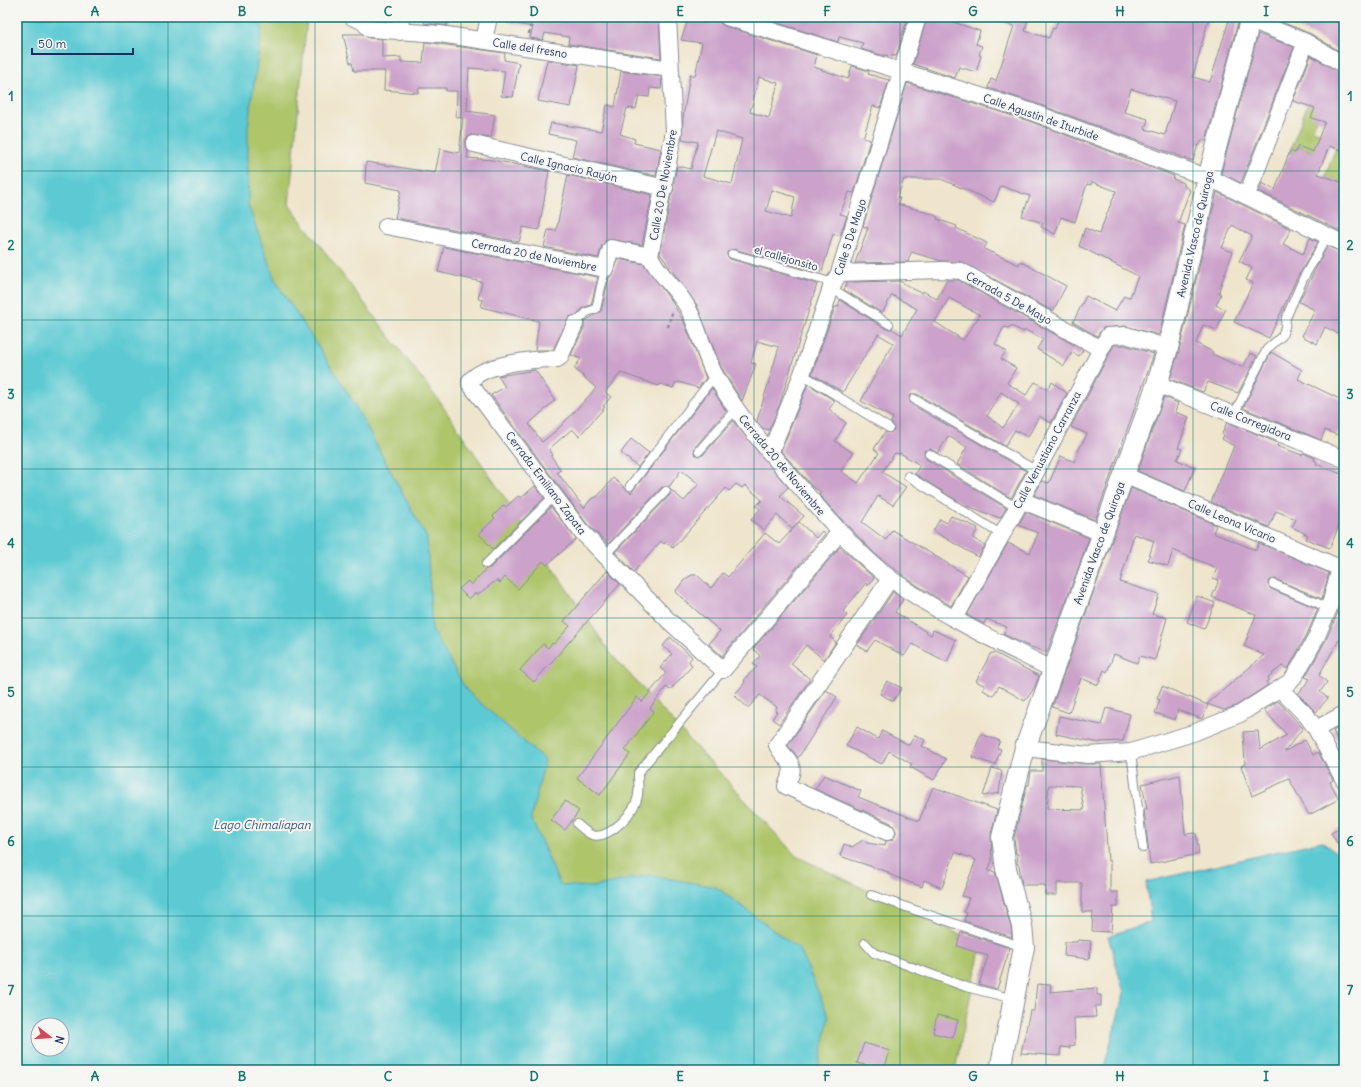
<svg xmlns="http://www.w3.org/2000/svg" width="1361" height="1087" viewBox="0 0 1361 1087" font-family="Delius,sans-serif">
<rect width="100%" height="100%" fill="#f6f6f2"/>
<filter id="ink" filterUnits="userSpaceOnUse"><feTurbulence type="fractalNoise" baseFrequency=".025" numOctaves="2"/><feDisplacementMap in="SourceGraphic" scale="8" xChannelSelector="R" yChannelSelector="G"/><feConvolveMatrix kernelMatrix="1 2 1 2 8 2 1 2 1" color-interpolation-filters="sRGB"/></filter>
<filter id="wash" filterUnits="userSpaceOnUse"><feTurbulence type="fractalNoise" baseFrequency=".012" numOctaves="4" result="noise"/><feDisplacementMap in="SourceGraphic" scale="16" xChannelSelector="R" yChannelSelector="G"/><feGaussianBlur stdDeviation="0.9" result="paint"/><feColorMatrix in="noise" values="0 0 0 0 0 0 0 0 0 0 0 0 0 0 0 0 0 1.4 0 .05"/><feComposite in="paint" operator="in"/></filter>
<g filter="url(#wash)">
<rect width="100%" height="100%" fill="#efe5cc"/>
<path fill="#aec56a" stroke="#647a64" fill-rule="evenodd" d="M17 17H307L289 205 439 401 611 654 796 856 981 945 955 1070H17ZM38 1025H62V1049H38Z
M1310 98 1321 102 1313 130 1321 133 1314 152 1298 146 1295 153 1290 151Z
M1336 148 1344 151V175L1342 183 1325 177Z"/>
<path fill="#5dcad3" stroke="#3c7c98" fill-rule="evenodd" d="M17 17H257L262 27 248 126V205L275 280 348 393 427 538 432 630 467 691 545 760 531 818 560 885 592 887 649 875 716 887 800 950 829 1017 818 1070H17ZM38 1025H62V1049H38Z
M1322 841 1344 859V1070H1061V1068L1104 1067 1124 993 1108 936 1151 922 1146 882Z"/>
<g id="blocks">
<path fill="#cca2ca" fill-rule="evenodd" d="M424 17H449L447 26 424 23Z
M507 17H659L661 58 568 44 569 37 545 33 543 40 530 38 533 27 507 22Z
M689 17H718L720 23 724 26 817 55 814 67 848 79 852 66 869 71 868 74 889 80 880 108 873 106 863 138 870 140 854 193 849 192 840 214 847 216 840 236 833 234 822 271 820 273 734 249 727 252V256L730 259 817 284 779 406 769 430 762 428 757 421 779 347 757 341 751 363 756 364 742 401 720 365 697 305 660 254 671 195 674 190 673 184 677 166 691 169 698 142 682 139 683 118 690 74 695 76 702 43 681 40ZM759 77 778 83 769 118 750 112ZM716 131 742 139 732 184 703 176ZM772 190 795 197 791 218 766 211Z
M759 17H908L896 56 881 55 861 49 863 43 839 37 838 42Z
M927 17H951L950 21 980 31 976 44 982 46 979 55 981 56 976 72 959 67 955 78 913 64Z
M994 17H1029L1025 31 1049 38 1053 28 1055 29 1059 17H1130L1139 20 1140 17H1209L1193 77 1210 82 1230 17 1239 18 1206 141 1202 140 1200 145H1198L1193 161 1035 103 988 88 991 79 996 81 1014 26 993 20ZM1131 89 1175 101 1165 135 1145 129 1148 119 1124 112Z
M1281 17H1344V54L1311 34 1279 21Z
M343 34H362L369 38 382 39V58L401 57V62L423 63 425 42 505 53 504 60 519 63 513 97 501 96 505 71 469 68 467 111 495 115 491 138 471 135 467 138 465 146 468 151 467 158 493 160 549 171 539 230 523 227 519 242 395 218 401 190 365 183 366 162 435 173 440 149 459 153 463 118 456 117 457 91H446V88H419L418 93 384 90 385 71H354L352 63H350Z
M1258 34 1294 47 1241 183 1221 173Z
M1311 56 1344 74V151L1329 146 1318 174 1344 183V233L1259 191 1262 183 1275 190 1290 151 1295 153 1298 146 1313 152 1322 129 1325 122 1311 118 1315 108 1293 101Z
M547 60 579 65 571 107 538 101Z
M621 71 662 77 661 89 650 88 649 97 639 96 636 109 627 108 620 134 635 139 634 143 661 149 656 176 572 157 576 140 548 134 551 123 601 131 607 105 615 107Z
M907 83 1029 121 1174 176 1173 179 1184 183V186L1190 190 1178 223 1185 225 1159 335 1125 326 1103 328 1097 336 1073 322 1086 296 1115 311 1124 296 1130 297 1138 276 1079 246 1085 228 1099 234 1116 191 1092 182 1091 185 1087 184 1075 222 1061 217 1055 234 1041 227 1043 223 1022 216 1030 196 1001 186 994 202 941 179H904L897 198H900L898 204 932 214 938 217 937 219 957 226 956 228 987 243 984 249 1019 265 1020 261 1066 286 1053 311 962 262 942 261 911 252 908 262 855 263 868 228 863 226Z
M568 175 652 195 642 245 609 239 602 245 598 258 544 247 548 230 556 231Z
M1217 192 1291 229 1283 244 1303 254 1310 238 1318 242 1298 276 1269 338 1234 322 1253 283 1246 280 1252 268 1239 261 1252 236 1232 225 1222 248 1233 252 1220 287 1219 294H1221L1216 305 1225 310 1217 330 1203 325 1196 343 1213 352 1212 354 1243 368 1250 353 1257 356 1238 393 1208 382 1203 392 1170 379 1179 351Z
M1327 246 1344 253V326L1339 334 1325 327 1317 344 1302 336 1315 310 1299 302Z
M444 247 598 277 591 305 583 308 576 315 569 317 553 350H535L539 321 481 307 483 300 478 299 482 282 438 272Z
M618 259 644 264 672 302 684 322 706 378 698 388 679 382 675 383 673 388 660 384 659 386 621 373 605 392 611 397 603 406 605 407 579 436 572 429 549 449 553 455 551 456 561 470 557 472 584 508 591 499 598 496 613 478 631 493 712 388 726 411 695 447 694 453 698 456 703 455 733 421 788 487 780 496 804 516 792 529 777 515 764 530 751 520 760 509 756 506 762 500 745 485 742 488 736 484 729 491 726 488 673 548 666 542 664 544 661 541 634 572 615 552 670 495 671 490 684 501 699 484 681 470 669 487H662L608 544 587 524 491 395 505 387 498 376 535 370 555 400 529 424 542 442 557 430 576 410 596 388 574 368 581 359 571 355 584 328V322L601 311 609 278 614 272Z
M947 280H958L1083 350 1079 356 1072 352 1064 366 1037 349 1043 339 1025 330 1024 332 1011 326 1008 328 1004 327 995 344 1006 351 1001 359 1016 368 1007 383 1026 395 1035 382 1047 389 1052 382 1067 393 1051 423 1039 416 1028 437 1015 430 1005 446 917 394H912L909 397 911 404 1026 471 1011 498 957 464 967 447 948 436 938 453 930 449 924 451 926 459 1006 508 1000 518 964 505 915 474 920 465 900 453 899 454 895 453 882 472 906 487 893 505 878 496 862 522 886 540 892 530 968 576 951 606 915 584 875 554 844 522 819 495 821 492 813 487 781 451 808 384 835 401 829 409 846 423 835 441 853 453 841 471 858 483 879 453 874 449 885 432 891 433 894 429 891 422 893 418 861 401 893 343 878 334 843 392 812 374 835 307H838L840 300 886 329H892L902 335 917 309 892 295 882 313 844 290 847 282 900 281 913 289 922 293 923 291 937 299ZM949 298 980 315 963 340 935 322ZM1001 392 1019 404 1003 428 987 416Z
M1114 345H1125L1154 354 1095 520 1034 495 1042 481 1049 483 1061 456 1075 462 1079 449 1087 434 1071 427Z
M1271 352 1302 370 1298 379 1344 401V418L1337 435 1325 430 1321 440 1243 408Z
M1164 397 1178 403 1175 412 1189 417 1178 448 1182 449 1177 460 1195 467 1185 491 1138 471Z
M1227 422 1278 443 1277 446 1302 455 1303 453 1315 458 1314 460 1317 462 1316 464 1344 475V512L1330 548 1306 539 1308 535 1292 527 1296 519 1276 511 1269 527 1211 502 1234 446 1222 439 1224 435 1222 434Z
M631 439 649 453 638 467 621 453Z
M535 486 544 498 493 549 479 534 495 518 493 516 504 505 506 507 518 496 521 498Z
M1131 488 1216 525 1213 533 1223 537 1256 550 1259 543 1329 573 1322 599 1275 579 1268 582V585L1271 589 1318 609 1307 634 1288 669 1282 666 1268 677 1269 680 1266 682 1268 685 1236 706 1224 710 1207 704 1264 655 1244 646 1256 615 1212 597 1219 580 1213 578 1217 568 1173 550 1168 566 1148 560 1154 541 1134 534 1120 582 1159 594 1152 614 1167 618 1155 660 1140 656 1137 663 1114 654 1107 672 1104 670 1098 685 1081 678 1069 713 1052 707Z
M551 507 576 539 547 565 543 561 518 589 505 577 500 583 497 580 477 595 475 593 469 599 459 589 468 581 471 585 486 569 490 568Z
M1026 512 1089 538 1047 652 1028 646 1003 634 1007 627 986 619 984 624 967 615 1008 543 1030 553 1038 533 1018 525Z
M951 516 978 528 973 538 985 546 978 557 933 531 940 519 947 523Z
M799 522 816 538 822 531 825 534 722 656 709 644 720 631 675 592 685 579 692 575H697L711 588 723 573 728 577 765 533 779 544Z
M840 547 874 578 868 586 866 583 843 611 847 615 830 637 836 642 824 660 806 645 791 664 810 679 779 724 772 719 777 712 775 711 777 707 760 695 748 708 734 695 744 684 745 678 757 667 753 664 760 656 753 649Z
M607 571 620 584 534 682 520 670 543 644 548 648 552 643 554 644 570 626 564 621Z
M1344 589V643L1339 640 1319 675 1327 682 1320 692 1328 698 1316 712 1298 694 1310 679 1305 677 1325 642 1338 612Z
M893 592 903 599 895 612 931 635 933 630 956 640 947 662 912 644 904 656 875 640 867 651 857 645Z
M1197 596 1215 603 1204 629 1187 622Z
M670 637 692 657 689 661 692 666 670 690 666 687 650 708 654 711 625 750 630 754 600 795 577 778 637 697 642 702 666 673 660 668 672 654 663 646Z
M991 653H995L1039 676 1035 687 1025 701 999 686 993 696 983 690 985 686 976 681Z
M887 681 902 688 893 701 880 694Z
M1162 686 1208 705 1202 719 1178 710 1175 720 1155 713 1160 700 1157 699Z
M826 690 837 697 798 758 788 745Z
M1278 701 1303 728 1284 752 1305 740 1313 755 1318 752 1333 780 1330 782 1339 799 1309 815 1289 779 1252 796 1241 766 1245 764 1243 732 1258 731 1260 750 1287 735 1264 710Z
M1106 708 1130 714 1123 741 1100 742V743L1056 734 1059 716 1101 725Z
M1344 725V752L1333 731Z
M857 727 878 739 882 731 909 745 915 735 925 740 922 746 946 759 934 780 910 767 912 764 889 751 882 764 846 746Z
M981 734 1000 741 997 748 1001 749 995 765 972 757Z
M1042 759 1087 764H1101L1108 861H1110V892H1118V907H1113L1111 932 1092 931 1093 912H1082V883H1057V895H1045V885H1022L1019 865 1017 864 1018 854H1016L1014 838 1027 785H1029L1031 771H1042ZM1049 785 1080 786 1084 810 1047 809Z
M992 768 1002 771 999 793 983 796Z
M824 775 861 791 858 797 919 821 933 787 997 810 991 834 992 861 988 871 995 872 1011 928 1012 937 964 921 967 913 964 912 969 898 962 896 976 860 955 852 942 888 924 880 922 887 888 874V872L840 856 844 844 852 847 863 840 867 843 885 846 886 841 892 840 895 836 896 831 891 823 815 789Z
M1180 775 1185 834 1196 833 1199 854 1150 864 1144 809H1147L1142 784Z
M565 801 579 811 565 830 551 820Z
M1344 826V855L1331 833Z
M961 932 1010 948 997 989 979 984 988 956 957 946Z
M1078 940 1091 941 1089 959 1064 956 1065 942H1077Z
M1037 984 1051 985 1050 992 1097 988V995H1101V1006H1095L1096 1017 1074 1018 1075 1045 1069 1046 1070 1048 1061 1047 1060 1056 1021 1053 1030 1011H1034Z
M937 1015 958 1020 953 1038 933 1033Z
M864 1043 890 1051 884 1070 857 1063Z"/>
</g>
</g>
<g filter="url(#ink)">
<use href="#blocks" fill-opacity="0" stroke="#858a95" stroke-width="1"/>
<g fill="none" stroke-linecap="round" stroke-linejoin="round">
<defs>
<path id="service" d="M732 254 834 283
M831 288 889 324
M575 324 587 312 596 309 605 269
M802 374 889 428
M914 399 1037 471
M1234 414 1267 349 1282 336 1285 327 1286 318 1303 279 1327 236
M699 451 735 410
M929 454 1017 508
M908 476 1002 535
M630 486 715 375
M604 556 666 491
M486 564 554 496
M1273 584 1329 608
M1131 752 1143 848
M577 824C581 827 586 833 592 835 609 840 636 812 638 795 639 788 638 781 638 773L723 670
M871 895 1023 947
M865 943 874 953 966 987 1014 999"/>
<path id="minor" d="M352 17 362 21 370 29 440 34 670 69
M727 17 1032 112 1216 181 1344 244
M1250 20 1306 42 1344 65
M400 32 401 17
M484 40 489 17
M474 144 665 188
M1247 195 1306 42
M386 226 605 269 611 248 650 256
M650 256C659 276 679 290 689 310 700 331 704 356 716 377 741 421 774 458 808 496 833 524 861 557 891 579 939 614 999 643 1052 669
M650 256 674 131 668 17
M839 273 943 270 961 271 1101 349
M575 324 560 357 557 359C535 359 485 363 470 381V384L580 530 668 620 723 670 840 532
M1157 384 1344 459
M770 453 802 374 831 288 839 273 918 17
M1021 500 1102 533
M955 618 1017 508 1108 336 1126 335 1168 348
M1280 689 1307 716 1316 729 1344 780
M1316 729 1344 714
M1025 748 1088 755 1131 752 1193 733 1240 714 1291 681 1299 669 1316 638 1329 608 1340 568 1124 475
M887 832 786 786C787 782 790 778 791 774 795 761 781 756 777 745L890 579"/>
<path id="tertiary" d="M1000 1070 1024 947 1022 926 1006 869 1002 837 1025 748 1157 384 1168 348 1208 178 1251 17"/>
</defs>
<use href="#service" stroke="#858a95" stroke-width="10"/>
<use href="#minor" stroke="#858a95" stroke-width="18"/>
<use href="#tertiary" stroke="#858a95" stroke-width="22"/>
<path stroke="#858a95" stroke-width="2.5" stroke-dasharray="3 3" stroke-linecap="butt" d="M529 34 532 17
M668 327 673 310"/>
<use href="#service" stroke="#fff" stroke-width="8"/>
<use href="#minor" stroke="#fff" stroke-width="16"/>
<use href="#tertiary" stroke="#fff" stroke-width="20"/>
</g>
</g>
<path fill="none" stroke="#0f766e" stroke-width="1" stroke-opacity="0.55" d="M168 17V1070M315 17V1070M461 17V1070M607 17V1070M754 17V1070M900 17V1070M1046 17V1070M1193 17V1070M17 171H1344M17 320H1344M17 469H1344M17 618H1344M17 767H1344M17 916H1344"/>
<g text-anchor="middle" stroke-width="4" stroke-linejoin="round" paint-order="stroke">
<g font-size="11" fill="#1b2f5e" stroke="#f6f6f2">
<text transform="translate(530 48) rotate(9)" y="4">Calle del fresno</text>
<text transform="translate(1041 117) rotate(19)" y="4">Calle Agustín de Iturbide</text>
<text transform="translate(569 167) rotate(13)" y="4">Calle Ignacio Rayón</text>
<text transform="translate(663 185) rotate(-80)" y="4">Calle 20 De Noviembre</text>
<text transform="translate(1195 234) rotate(-77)" y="4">Avenida Vasco de Quiroga</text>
<text transform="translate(850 237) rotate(-72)" y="4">Calle 5 De Mayo</text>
<text transform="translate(534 255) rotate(11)" y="4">Cerrada 20 de Noviembre</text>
<text transform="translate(786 258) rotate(16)" y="4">el callejonsito</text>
<text transform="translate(1009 298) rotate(29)" y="4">Cerrada 5 De Mayo</text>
<text transform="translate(1251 421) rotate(22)" y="4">Calle Corregidora</text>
<text transform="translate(1047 450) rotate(-62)" y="4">Calle Venustiano Carranza</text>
<text transform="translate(782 465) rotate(50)" y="4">Cerrada 20 de Noviembre</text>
<text transform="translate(546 483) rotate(53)" y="4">Cerrada. Emiliano Zapata</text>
<text transform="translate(1232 521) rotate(23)" y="4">Calle Leona Vicario</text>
<text transform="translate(1099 543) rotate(-70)" y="4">Avenida Vasco de Quiroga</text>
</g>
<g font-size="12" font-style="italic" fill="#2c567b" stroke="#f6f6f2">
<text x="262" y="829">Lago Chimaliapan</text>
</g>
</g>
<rect width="1361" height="1087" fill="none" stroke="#f6f6f2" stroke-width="44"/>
<g transform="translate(50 1037) rotate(107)"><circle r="19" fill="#f6f6f2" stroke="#9ea6b7"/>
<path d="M0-3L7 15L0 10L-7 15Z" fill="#d1495b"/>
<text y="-6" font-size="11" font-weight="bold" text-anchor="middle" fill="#1b2f5e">N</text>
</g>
<path d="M32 48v6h101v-6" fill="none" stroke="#1b2f5e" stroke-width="2"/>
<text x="38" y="48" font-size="12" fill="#1b2f5e" stroke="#f6f6f2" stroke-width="3" paint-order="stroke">50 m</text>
<rect x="22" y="22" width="1317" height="1043" fill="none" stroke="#0f766e" stroke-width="1.5"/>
<g font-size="13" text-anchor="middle" font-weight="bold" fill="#0f766e">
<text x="95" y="16">A</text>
<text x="242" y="16">B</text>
<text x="388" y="16">C</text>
<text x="534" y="16">D</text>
<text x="680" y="16">E</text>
<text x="827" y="16">F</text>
<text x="973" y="16">G</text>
<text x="1120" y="16">H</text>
<text x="1266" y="16">I</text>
<text x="11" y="101">1</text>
<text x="1350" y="101">1</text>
<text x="11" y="250">2</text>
<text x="1350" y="250">2</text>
<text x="11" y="399">3</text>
<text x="1350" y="399">3</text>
<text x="11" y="548">4</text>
<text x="1350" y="548">4</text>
<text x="11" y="697">5</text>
<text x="1350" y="697">5</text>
<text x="11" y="846">6</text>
<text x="1350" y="846">6</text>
<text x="11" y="995">7</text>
<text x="1350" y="995">7</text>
<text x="95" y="1081">A</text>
<text x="242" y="1081">B</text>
<text x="388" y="1081">C</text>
<text x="534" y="1081">D</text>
<text x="680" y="1081">E</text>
<text x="827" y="1081">F</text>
<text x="973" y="1081">G</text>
<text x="1120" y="1081">H</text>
<text x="1266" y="1081">I</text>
</g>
</svg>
